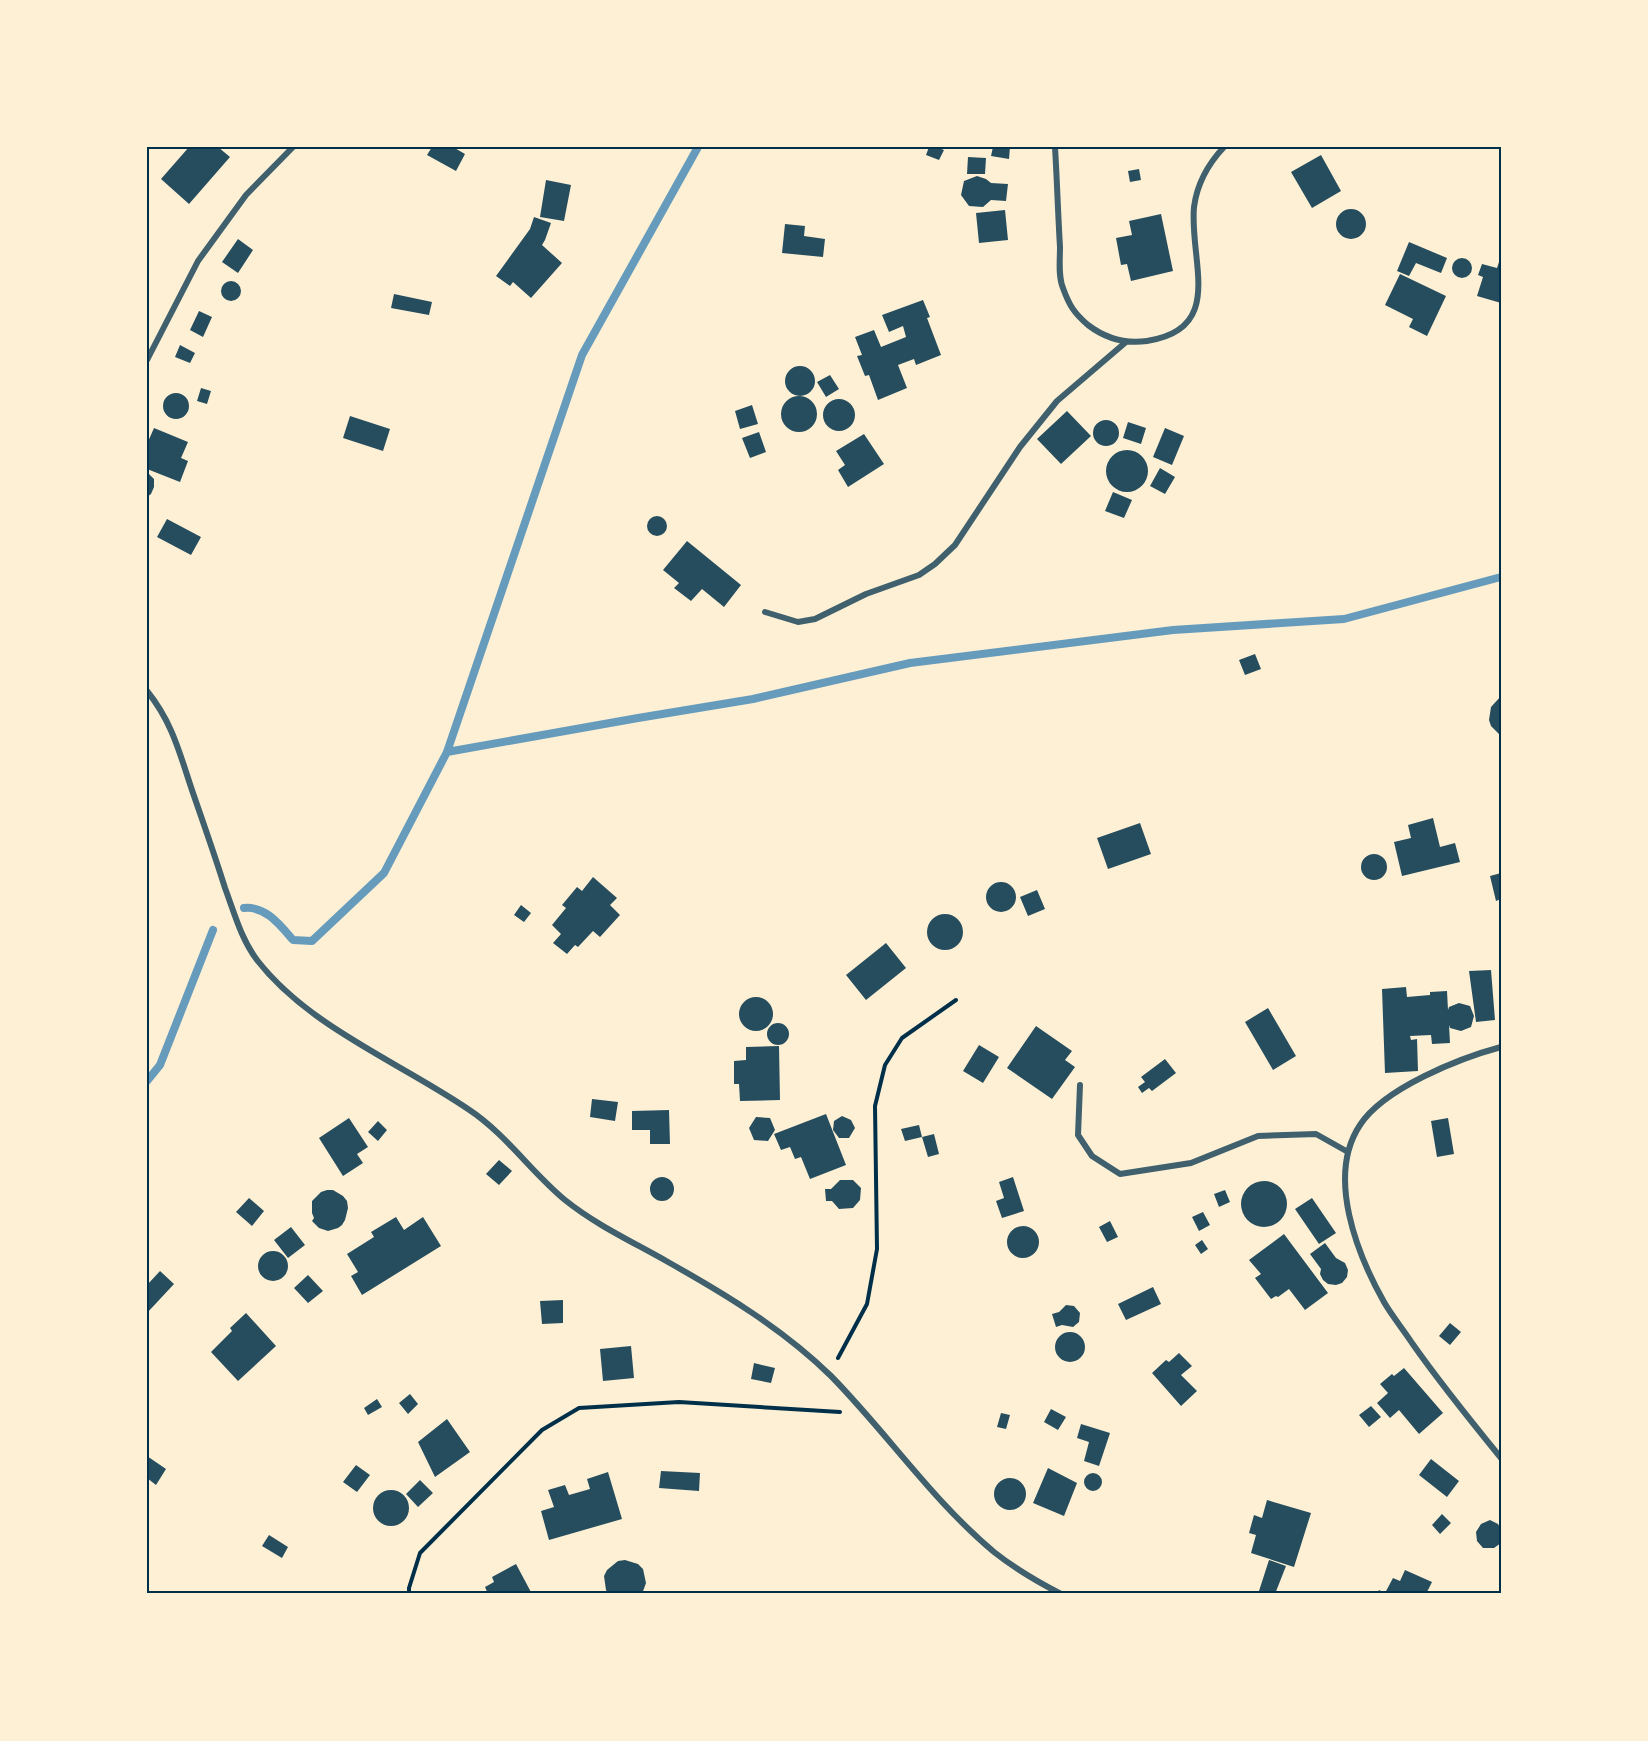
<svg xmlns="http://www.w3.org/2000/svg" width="1648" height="1741" viewBox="0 0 1648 1741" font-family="Quicksand,sans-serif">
<rect width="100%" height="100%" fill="#fdf0d5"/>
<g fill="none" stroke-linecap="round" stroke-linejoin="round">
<path stroke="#669bbc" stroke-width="8" d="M447 752 638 718 753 699 910 663 1173 630 1344 619 1501 577
M244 908C266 906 280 925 293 940L312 941 384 873 447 752 582 355 698 147
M147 1081 160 1065 213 930"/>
</g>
<path fill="#264d5e" d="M189 147H218L230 157 189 204 161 179Z
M432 147H453L465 154 456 171 427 155Z
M929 147H936L944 150 939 160 926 155Z
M993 147H1010L1009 159 991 156Z
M1321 155 1341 191 1312 208 1291 172Z
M968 157 986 158 985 174H967Z
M1139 169 1141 180 1130 182 1128 171Z
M977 176 986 179 991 183 1008 184 1006 201 991 200 983 207 969 206 961 195 964 181Z
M546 180 571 185 564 221 540 217Z
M1336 224a15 15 0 1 1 30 0a15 15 0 1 1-30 0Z
M1005 210 1008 240 979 243 976 213Z
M1161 214 1173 271 1131 281 1127 264 1121 265 1116 238 1132 235 1129 221Z
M534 217 551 223 545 240 542 245 562 263 531 298 513 282 510 286 496 276 530 229Z
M785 224 805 226 804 236 825 239 823 257 782 253Z
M238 239 253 250 238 273 222 262Z
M1409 242 1447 258 1441 273 1416 263 1409 276 1397 271Z
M1452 268a10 10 0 1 1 20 0a10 10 0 1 1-20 0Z
M1499 262 1501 263V303L1477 296 1483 277 1478 275 1482 264 1497 268Z
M1400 274 1446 296 1427 336 1409 327 1413 319 1385 305Z
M221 291a10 10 0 1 1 20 0a10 10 0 1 1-20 0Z
M394 294 432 302 429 315 391 308Z
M923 300 930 317 927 318 941 355 916 365 914 359 898 365 907 388 878 400 869 375 865 376 857 356 862 355 855 337 874 330 881 347 906 337 903 326 889 332 882 315Z
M199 311 212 317 203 337 190 330Z
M180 345 195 353 190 363 175 357Z
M785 381a15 15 0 1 1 30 0a15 15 0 1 1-30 0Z
M830 375 839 389 826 397 817 382Z
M201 388 211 391 207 404 197 401Z
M163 406a13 13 0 1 1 26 0a13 13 0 1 1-26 0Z
M781 414a18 18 0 1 1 36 0a18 18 0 1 1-36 0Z
M823 415a16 16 0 1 1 32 0a16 16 0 1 1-32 0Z
M752 405 758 424 740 429 735 411Z
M1067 411 1091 436 1061 464 1037 439Z
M350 416 390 429 383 451 343 438Z
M1093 433a13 13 0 1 1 26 0a13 13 0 1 1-26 0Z
M1128 422 1146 428 1141 444 1123 438Z
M154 428 188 442 181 458 188 461 180 482 147 469V444Z
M1165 428 1184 436 1172 465 1153 457Z
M759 432 766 452 750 458 742 438Z
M864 434 884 464 848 487 838 470 845 465 836 451Z
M1106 471a21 21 0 1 1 42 0a21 21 0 1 1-42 0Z
M1160 468 1175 477 1165 494 1150 486Z
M147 472 154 479V487L151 494 147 497Z
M1113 492 1132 500 1124 518 1105 511Z
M647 526a10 10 0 1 1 20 0a10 10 0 1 1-20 0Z
M167 519 201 537 191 555 157 537Z
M687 541 741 585 724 607 702 589 691 601 674 588 679 583 663 570Z
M1255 654 1261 669 1245 675 1239 660Z
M1501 696V736L1491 726 1489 720 1491 707Z
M1433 818 1440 847 1455 843 1460 862 1402 876 1394 842 1411 838 1408 825Z
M1140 823 1151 854 1108 869 1097 838Z
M1361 867a13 13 0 1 1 26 0a13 13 0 1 1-26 0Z
M1501 873V899L1496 901 1490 876Z
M593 877 617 898 610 905 620 915 600 937 593 931 578 947 575 945 567 954 553 943 561 934 552 925 566 908 562 905 577 887 582 891Z
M986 897a15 15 0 1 1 30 0a15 15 0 1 1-30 0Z
M1037 890 1045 909 1028 916 1020 897Z
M521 905 531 913 524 922 514 915Z
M927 932a18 18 0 1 1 36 0a18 18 0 1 1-36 0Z
M886 943 906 968 866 1000 846 975Z
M1491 970 1495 1020 1476 1022 1469 971Z
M1406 987 1407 997 1430 995V992L1447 991 1448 1010 1449 1007 1459 1003 1470 1006 1474 1016 1471 1027 1461 1031 1450 1028 1449 1025 1450 1043 1432 1044 1431 1035 1410 1036 1411 1040 1417 1039 1418 1071 1385 1073 1382 989Z
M739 1014a17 17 0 1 1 34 0a17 17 0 1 1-34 0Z
M1268 1008 1296 1056 1273 1070 1245 1022Z
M767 1034a11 11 0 1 1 22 0a11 11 0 1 1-22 0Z
M1036 1026 1072 1051 1065 1060 1075 1067 1052 1099 1007 1068Z
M979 1045 999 1057 983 1083 963 1071Z
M779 1046 780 1100 740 1101 739 1084H734V1061L746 1060V1047Z
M1165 1059 1176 1073 1152 1091 1149 1088 1142 1093 1138 1087 1145 1082 1141 1077Z
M592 1099 618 1102 615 1121 590 1117Z
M669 1110 670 1144H650V1130H632V1111Z
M826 1114 846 1165 810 1179 801 1157 795 1159 790 1147 781 1150 774 1134Z
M842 1116 851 1120 855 1128 849 1138H839L833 1130 834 1121Z
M756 1117 770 1118 775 1130 768 1141 754 1140 749 1128Z
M349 1118 368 1147 357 1154 363 1163 343 1176 319 1138Z
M1448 1118 1454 1154 1437 1157 1431 1121Z
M378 1121 387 1130 378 1141 368 1132Z
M919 1125 922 1137 905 1141 901 1129Z
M934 1134 939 1154 928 1157 922 1137Z
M499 1160 512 1171 499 1185 486 1174Z
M650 1189a12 12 0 1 1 24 0a12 12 0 1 1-24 0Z
M1013 1177 1024 1211 1002 1218 996 1201 1004 1198 999 1182Z
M840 1180H853L861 1188 860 1200 853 1208 839 1209 832 1201H826L825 1189H831Z
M1241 1204a23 23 0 1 1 46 0a23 23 0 1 1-46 0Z
M327 1190H333L343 1196 347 1201 348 1208 345 1220 342 1225 338 1228 328 1231 319 1228 312 1221 314 1218 312 1213V1201L321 1192Z
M1225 1190 1230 1202 1219 1207 1214 1194Z
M249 1198 264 1211 252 1226 236 1212Z
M1312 1198 1336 1233 1319 1244 1295 1209Z
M1203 1212 1210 1225 1199 1231 1192 1217Z
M396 1217 404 1230 423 1217 441 1246 362 1295 351 1276 358 1272 347 1254 374 1237 371 1232Z
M1110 1221 1118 1237 1107 1242 1099 1227Z
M1007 1242a16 16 0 1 1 32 0a16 16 0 1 1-32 0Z
M291 1227 305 1245 288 1258 274 1240Z
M1284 1234 1328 1293 1305 1310 1289 1289 1278 1297 1276 1296 1271 1299 1255 1278 1261 1274 1249 1260Z
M1202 1240 1208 1249 1201 1254 1195 1245Z
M1325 1243 1336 1258 1345 1263 1348 1270 1347 1277 1342 1283 1336 1285 1328 1284 1323 1280 1320 1274 1321 1269 1310 1254Z
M258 1266a15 15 0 1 1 30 0a15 15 0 1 1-30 0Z
M160 1271 174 1284 147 1313V1285Z
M308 1275 323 1291 308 1303 294 1288Z
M1153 1287 1161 1304 1126 1320 1118 1304Z
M563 1300V1323L542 1324 540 1301Z
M1066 1305 1074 1306 1080 1313 1079 1322 1073 1327 1062 1325 1056 1327 1052 1314 1059 1312Z
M246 1313 276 1346 238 1381 211 1352 232 1331 230 1328Z
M1450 1323 1461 1332 1450 1345 1439 1336Z
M1055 1347a15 15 0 1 1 30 0a15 15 0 1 1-30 0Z
M631 1346 634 1378 603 1381 600 1349Z
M1179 1353 1192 1366 1181 1375 1197 1391 1181 1406 1152 1373 1166 1360 1169 1362Z
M754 1363 775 1368 771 1383 751 1379Z
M1404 1368 1443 1413 1419 1434 1399 1410 1390 1418 1377 1403 1388 1393 1380 1384 1392 1374 1394 1376Z
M410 1394 418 1404 408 1414 399 1403Z
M377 1399 382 1407 368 1415 364 1408Z
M1371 1406 1381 1417 1369 1427 1359 1415Z
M1051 1409 1066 1417 1058 1430 1044 1422Z
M1001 1413 1010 1415 1006 1429 997 1427Z
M447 1419 470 1452 435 1477 418 1442Z
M1081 1424 1110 1433 1099 1466 1084 1461 1089 1442 1077 1438Z
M147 1456 166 1469 156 1485 147 1478Z
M1431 1459 1459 1481 1447 1497 1419 1475Z
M356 1465 370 1475 357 1492 343 1482Z
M1048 1468 1077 1483 1064 1516 1033 1503Z
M661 1471 700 1473 699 1491 659 1488Z
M608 1472 622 1519 549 1540 541 1511 554 1507 548 1490 565 1485 569 1495 590 1489 587 1479Z
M1084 1482a9 9 0 1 1 18 0a9 9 0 1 1-18 0Z
M994 1494a16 16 0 1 1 32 0a16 16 0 1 1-32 0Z
M420 1480 433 1493 418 1507 406 1494Z
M373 1508a18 18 0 1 1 36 0a18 18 0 1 1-36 0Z
M1267 1500 1311 1513 1294 1567 1251 1553 1256 1535 1249 1533 1254 1515 1262 1518Z
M1442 1514 1451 1523 1440 1534 1432 1525Z
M1490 1520 1498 1524 1501 1529V1543L1494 1548H1483L1477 1541 1476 1532 1481 1524Z
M269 1535 288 1547 282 1558 262 1546Z
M625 1560 638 1564 643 1569 646 1583 642 1594H608L606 1590 604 1576 607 1570 618 1561Z
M1269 1560 1286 1566 1275 1594H1265L1259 1591Z
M516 1564 532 1594H488L485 1587 494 1582 492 1577Z
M1405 1570 1432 1582 1426 1594H1377L1379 1590 1385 1593 1393 1578 1400 1581Z"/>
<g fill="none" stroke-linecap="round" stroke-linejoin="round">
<path stroke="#003049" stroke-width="4" d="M838 1358 867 1304 877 1249 875 1106 885 1065 902 1038 956 1000
M409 1594V1588L420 1553 542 1430 579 1408 679 1402 840 1412"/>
<path stroke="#3f606c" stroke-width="6" d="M1055 147C1057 180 1058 214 1060 247 1060 260 1058 276 1063 288 1069 305 1074 313 1088 325 1105 338 1125 344 1147 341 1226 329 1189 261 1194 207 1197 184 1208 164 1224 147
M147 360 198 261 246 195 293 147
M765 612 798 622 815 619 866 594 919 575 935 564 955 545 1020 447 1057 401 1126 342
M147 691C173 723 180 755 193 793 204 825 215 856 225 888 234 912 241 939 257 960 309 1027 399 1062 468 1109 506 1134 531 1172 565 1200 596 1225 633 1242 668 1262 725 1294 783 1329 831 1376 887 1433 932 1500 994 1552 1014 1568 1038 1582 1061 1594
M1501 1047C1460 1058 1384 1088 1360 1125 1326 1176 1357 1254 1384 1302 1392 1316 1403 1329 1412 1343 1440 1383 1470 1420 1501 1458
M1080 1085 1078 1135 1092 1156 1120 1174 1191 1163 1258 1136 1316 1134 1348 1152"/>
</g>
<rect width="1648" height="1741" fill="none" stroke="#fdf0d5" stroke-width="297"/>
<rect x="148" y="148" width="1352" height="1444" fill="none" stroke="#003049" stroke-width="2"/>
</svg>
